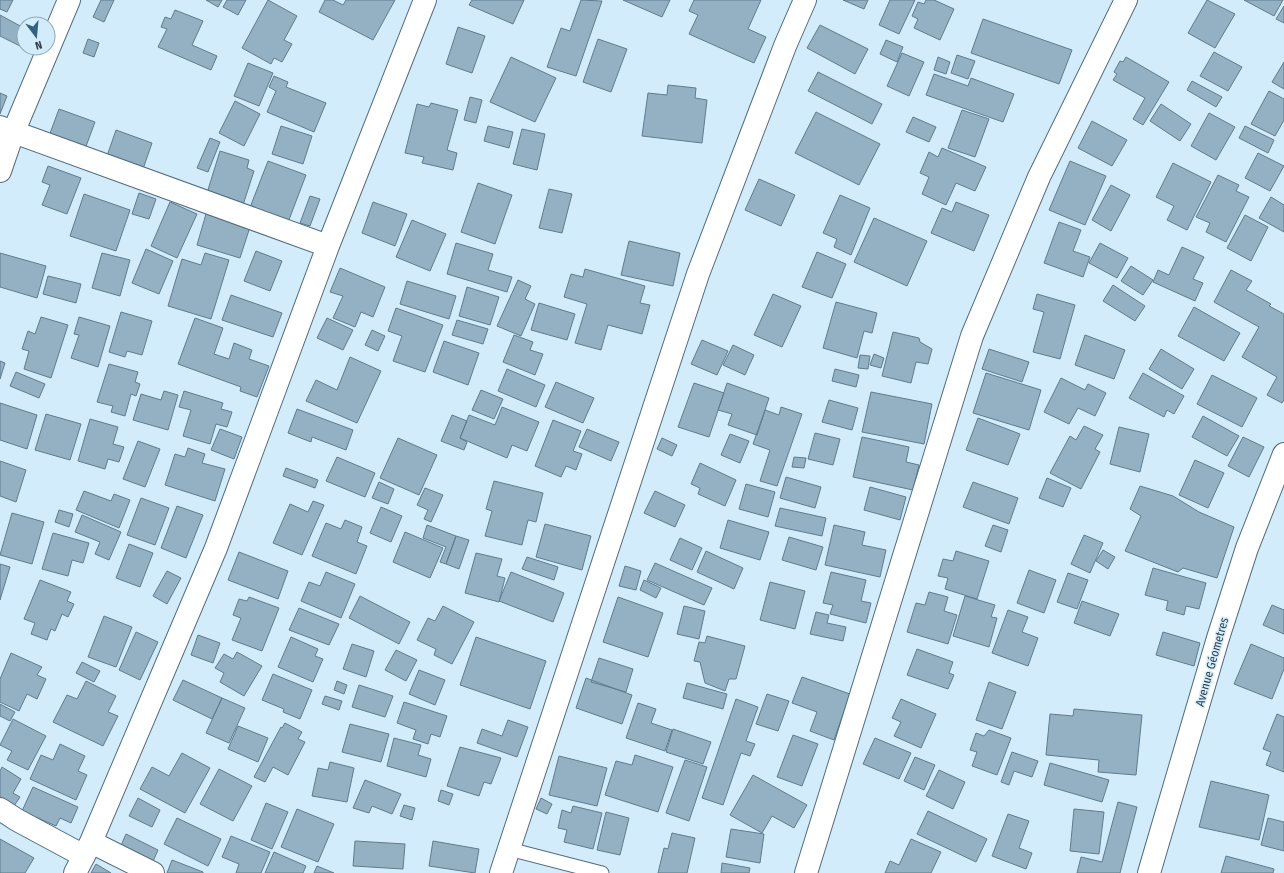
<svg xmlns="http://www.w3.org/2000/svg" width="1284" height="873" viewBox="0 0 1284 873" font-family="'Fira Sans Condensed',sans-serif">
<rect width="100%" height="100%" fill="#d3ecfc"/>
<path fill="#94b1c4" stroke="#5f7b8d" d="M0 0H13L7 12 0 9Z
M101 0H114L104 22 93 17Z
M206 0H222L218 7Z
M227 0H246L238 15 223 7Z
M268 0 297 16 284 40 292 44 282 62 274 58 271 64 242 48Z
M325 0H333L343 5 346 0H395L373 40 319 12Z
M472 0H524L513 24 469 5Z
M581 0 602 1 576 76 547 67 561 28 570 31Z
M623 0H670L662 17Z
M694 0H761L748 29 766 37 754 63 689 34 698 15 689 11Z
M843 0H868L864 9Z
M890 0H915L899 34 879 25Z
M926 0H934L954 9 940 40 914 28 918 19 912 16 918 2 924 4Z
M1207 0 1235 14 1215 48 1188 33Z
M1244 0H1283L1274 16Z
M1284 6V23L1276 19Z
M175 10 203 21 192 45 217 56 211 70 158 47 167 29 161 27 165 17 171 19Z
M0 15 24 28V43L22 47 0 36Z
M983 19 1072 50 1059 84 971 53Z
M820 25 868 49 855 74 807 48Z
M458 27 485 36 472 73 446 64Z
M88 39 99 43 94 57 83 53Z
M598 39 627 49 611 92 583 82Z
M886 40 903 47 897 62 880 54Z
M1214 52 1242 67 1228 91 1200 76Z
M902 53 924 62 909 96 887 86Z
M957 55 975 61 968 79 951 73Z
M511 57 556 78 535 122 490 102Z
M938 57 950 62 946 74 934 70Z
M1126 57 1169 82 1143 125 1133 119 1145 98 1113 80 1117 74 1114 72 1120 61 1123 62Z
M1284 62V89L1272 82Z
M248 63 273 73 259 106 234 96Z
M818 72 882 104 872 124 808 91Z
M934 74 968 86 971 78 1014 94 1003 122 926 95Z
M274 76 288 82 286 87 326 103 314 132 267 112 276 91 269 87Z
M1192 81 1222 97 1216 107 1187 90Z
M668 85 696 88 695 98 707 100 702 143 642 136 648 93 667 95Z
M1269 91 1284 99V120L1275 136 1251 124Z
M0 93 7 96 0 114Z
M470 97 482 100 476 123 464 120Z
M235 101 260 114 244 146 219 133Z
M431 103 458 110 447 150 457 153 453 170 422 163 424 157 405 153 417 104 429 107Z
M1161 104 1191 124 1180 141 1150 121Z
M59 109 95 122 85 149 49 136Z
M962 110 989 119 975 157 948 148Z
M816 112 880 144 859 185 795 153Z
M1209 113 1235 127 1216 160 1191 146Z
M913 117 936 127 929 142 906 132Z
M1092 121 1127 140 1112 166 1078 148Z
M281 126 312 136 303 164 272 154Z
M488 126 513 132 509 148 484 141Z
M1245 126 1274 140 1268 153 1239 138Z
M522 129 545 134 537 170 513 164Z
M116 130 152 143 143 169 107 156Z
M210 138 220 142 208 172 197 168Z
M942 148 986 167 975 191 956 183 946 205 922 194 929 177 920 173 929 152 938 157Z
M220 151 249 160 247 168 254 171 243 205 207 193Z
M1258 153 1284 166 1270 191 1245 178Z
M268 161 306 175 287 225 249 210Z
M1070 161 1106 176 1085 225 1049 210Z
M1173 163 1211 182 1187 230 1167 220 1174 206 1156 197Z
M48 166 81 178 67 214 42 205 50 185 42 182Z
M1218 175 1239 185 1236 191 1249 197 1226 242 1206 232 1210 223 1196 217Z
M759 179 795 195 781 226 745 210Z
M478 183 512 195 495 244 461 232Z
M1111 185 1130 195 1111 231 1092 220Z
M549 189 572 194 562 233 539 228Z
M139 193 156 199 149 219 132 214Z
M84 194 130 210 116 251 70 236Z
M840 195 870 208 851 255 834 247 837 239 823 233Z
M310 196 320 199 310 226 300 223Z
M1271 197 1284 205V232L1259 218Z
M170 202 197 214 177 258 151 246Z
M373 202 407 214 395 246 362 233Z
M956 202 989 215 974 251 931 233 942 208 952 212Z
M206 214 250 227 240 258 197 245Z
M1245 215 1268 227 1251 261 1227 248Z
M874 218 927 241 907 286 854 262Z
M412 220 446 234 430 271 396 257Z
M1059 222 1081 230 1073 251 1090 257 1083 277 1044 263Z
M629 241 680 253 673 286 621 275Z
M456 243 493 254 488 270 512 277 507 292 447 274Z
M1100 243 1128 258 1117 278 1089 263Z
M1182 247 1204 257 1193 279 1203 283 1195 301 1153 282 1158 270 1169 275Z
M146 249 173 261 159 294 132 283Z
M256 251 282 261 270 291 244 281Z
M817 252 846 264 832 298 802 287Z
M0 253 46 266 37 298 0 287Z
M102 253 130 260 120 296 92 288Z
M205 253 229 260 211 319 168 306 182 259 201 265Z
M1131 266 1153 280 1143 295 1121 281Z
M340 268 385 287 373 317 361 312 355 327 333 318 343 296 330 292Z
M585 269 645 286 640 303 650 305 642 334 608 325 601 350 575 343 587 304 564 297 571 274 583 277Z
M1231 270 1252 281 1246 290 1271 304 1269 306 1284 314V400L1282 403 1267 395 1277 377 1242 357 1259 327 1214 302Z
M48 276 81 284 76 303 43 294Z
M518 280 531 286 525 299 535 304 521 336 497 326Z
M407 281 456 296 449 319 400 304Z
M1113 285 1145 306 1135 321 1103 301Z
M467 287 499 297 490 325 459 316Z
M773 294 801 306 782 347 754 335Z
M1037 294 1075 305 1060 359 1033 352 1044 312 1033 309Z
M231 295 282 313 273 337 222 320Z
M836 302 877 313 872 333 864 331 857 358 823 348Z
M539 303 575 314 567 340 531 330Z
M1194 307 1240 333 1224 361 1178 336Z
M396 308 443 325 425 372 393 361 402 336 388 331Z
M121 312 152 321 142 355 127 351 125 357 109 352Z
M41 317 68 325 51 378 24 369 29 351 22 349 28 331 35 334Z
M79 317 110 326 98 367 71 358 79 335 74 334Z
M195 318 223 328 214 354 229 359 234 343 252 350 249 359 269 366 257 397 240 391 241 387 178 364Z
M327 318 353 330 343 350 317 338Z
M457 320 488 329 483 344 452 335Z
M372 330 385 336 378 351 365 345Z
M893 332 919 338 920 342 932 349 928 364 916 362 911 383 882 376Z
M514 335 533 342 530 350 543 354 535 375 503 362Z
M1085 335 1125 350 1114 379 1075 365Z
M702 340 728 351 717 375 691 364Z
M444 341 479 353 468 385 433 372Z
M733 345 754 355 745 375 723 365Z
M989 349 1029 362 1022 382 982 369Z
M1161 349 1194 369 1182 389 1149 369Z
M874 354 884 358 881 368 870 365Z
M860 355 870 356 868 369 858 368Z
M350 357 381 371 357 423 306 401 316 380 337 390Z
M0 361 5 363 0 379Z
M109 364 138 372 135 382 140 384 136 396 131 394 125 416 111 412 113 406 97 402Z
M507 369 545 385 536 407 498 391Z
M835 369 859 375 856 387 832 381Z
M16 372 45 384 39 398 10 386Z
M986 373 1041 390 1029 430 973 413Z
M1143 373 1184 396 1174 414 1167 410 1164 417 1129 398Z
M1212 375 1257 398 1242 427 1197 404Z
M1061 378 1085 390 1088 384 1106 393 1095 416 1078 408 1069 424 1044 412Z
M556 382 594 398 583 423 545 407Z
M694 383 724 393 709 437 678 427Z
M727 383 769 398 757 435 728 425 732 414 718 410Z
M481 390 503 399 494 419 472 410Z
M164 391 178 395 168 430 133 420 141 394 161 400Z
M184 391 223 403 221 409 232 412 227 427 216 424 210 444 183 436 191 410 179 407Z
M871 392 932 404 924 444 862 432Z
M829 400 858 408 852 430 822 422Z
M0 403 37 415 27 449 0 440Z
M502 407 539 422 527 451 512 445 507 458 460 438 469 415 495 425Z
M781 407 802 414 777 486 760 481 770 450 753 444 765 410 779 415Z
M297 409 353 430 346 450 312 437 311 442 288 433Z
M46 414 81 424 70 460 35 450Z
M452 415 467 421 460 438 467 442 464 450 441 441Z
M1203 416 1239 436 1227 456 1192 437Z
M978 418 1020 434 1008 465 966 450Z
M90 419 118 427 113 444 124 447 119 462 108 459 105 469 78 461Z
M553 420 581 431 573 451 582 454 576 470 566 466 561 477 535 466Z
M1084 426 1103 435 1095 449 1100 452 1081 489 1050 473 1070 436 1076 440Z
M1119 427 1149 434 1140 472 1110 464Z
M220 429 242 437 234 459 211 450Z
M587 429 619 442 611 461 579 447Z
M815 433 840 439 833 465 808 459Z
M730 434 749 441 740 463 721 455Z
M862 437 909 447 906 462 919 465 913 490 853 477Z
M1243 437 1264 447 1249 477 1228 466Z
M398 438 437 455 419 495 380 478Z
M662 438 677 445 672 456 657 449Z
M138 441 160 449 145 487 123 479Z
M188 448 205 454 202 463 225 469 215 501 165 485 175 454 185 457Z
M337 457 375 473 365 497 326 481Z
M794 457 806 458 804 468 792 467Z
M1195 460 1224 473 1208 508 1179 495Z
M0 461 26 470 16 502 0 496Z
M700 463 736 480 725 506 698 494 700 488 691 484Z
M286 468 318 480 315 488 283 476Z
M786 477 821 487 815 508 780 498Z
M1047 478 1071 488 1063 507 1039 498Z
M494 481 543 493 536 522 528 520 522 545 485 536 492 511 486 509Z
M379 482 394 489 388 504 372 498Z
M973 482 1018 498 1009 524 963 507Z
M746 484 775 492 768 517 739 509Z
M1140 486 1173 496 1199 512 1234 527 1217 578 1183 568 1178 572 1125 551 1141 516 1130 509Z
M870 487 906 497 900 520 864 510Z
M425 488 443 495 431 522 424 519 428 510 417 505Z
M84 491 111 501 114 494 130 500 119 528 76 510Z
M655 491 685 505 675 527 644 513Z
M141 498 169 508 155 545 127 535Z
M313 501 324 505 302 555 273 543 290 504 308 512Z
M177 506 203 515 186 558 161 548Z
M381 507 402 516 391 542 370 533Z
M780 508 826 518 822 536 775 526Z
M59 510 73 514 69 527 55 522Z
M12 513 44 522 32 564 0 555Z
M82 515 121 532 109 560 95 554 100 542 75 532Z
M345 520 362 527 357 542 367 546 356 574 312 556 326 523 341 529Z
M728 520 769 532 760 560 720 548Z
M545 524 591 536 582 570 536 557Z
M427 525 456 536 446 564 440 562 446 547 423 538Z
M834 525 865 532 862 545 886 550 880 577 825 565Z
M993 525 1008 530 1001 552 985 546Z
M405 532 443 548 430 578 393 562Z
M53 533 89 543 83 563 72 560 68 576 42 569Z
M1084 535 1103 543 1090 573 1071 564Z
M456 536 469 540 459 569 446 564Z
M789 537 823 547 816 570 782 560Z
M680 538 702 548 692 570 670 560Z
M129 544 153 553 140 587 116 578Z
M1103 550 1115 557 1108 569 1096 561Z
M706 551 743 568 734 589 697 572Z
M956 551 989 561 977 599 945 589 948 578 938 576 943 559 953 561Z
M239 552 288 571 278 599 228 580Z
M476 553 502 559 497 576 505 578 499 602 465 593Z
M527 557 558 567 554 580 522 569Z
M655 563 712 588 704 605 647 580Z
M0 564 10 567 0 600Z
M625 566 641 571 636 590 619 586Z
M1153 568 1206 583 1199 609 1186 606 1184 615 1166 610 1168 601 1145 595Z
M1029 570 1056 580 1044 613 1017 603Z
M167 571 181 578 167 604 153 596Z
M326 572 355 584 341 618 301 601 309 582 320 586Z
M511 572 564 593 553 622 499 601Z
M831 572 866 580 861 601 871 603 866 623 830 614 833 605 823 603Z
M1068 573 1088 580 1077 609 1057 602Z
M40 580 71 592 67 601 74 604 68 617 62 614 55 631 51 629 47 640 31 634 35 623 24 619Z
M644 580 661 588 656 598 640 590Z
M770 582 805 591 795 629 760 620Z
M929 592 948 597 944 611 957 615 948 644 907 632 916 603 925 605Z
M360 596 410 622 399 644 349 618Z
M965 596 995 605 991 617 997 618 989 647 953 636Z
M249 597 279 608 262 651 232 640 241 618 233 615 239 599 247 601Z
M618 597 663 613 648 657 603 642Z
M1082 601 1119 614 1110 636 1074 623Z
M1272 605 1284 610V634L1263 625Z
M443 606 474 622 452 664 434 655 436 649 417 640 428 618 435 621Z
M684 606 705 611 699 639 677 634Z
M299 608 339 624 329 645 289 630Z
M1008 610 1028 617 1022 632 1038 638 1028 666 992 653Z
M816 612 829 615 827 623 846 627 843 641 810 634Z
M104 616 132 627 116 667 88 657Z
M136 632 158 642 140 680 119 670Z
M1163 632 1200 643 1194 666 1156 655Z
M198 635 220 643 213 663 191 655Z
M707 636 745 646 736 679H729L725 691 705 683 700 662 694 661 699 642 705 643Z
M291 637 318 649 315 656 323 659 313 682 278 667Z
M476 637 546 661 530 709 460 685Z
M352 644 374 651 366 677 343 669Z
M1251 644 1284 658V669L1272 699 1234 684Z
M917 649 953 662 949 673 954 675 948 689 907 675Z
M396 650 417 660 406 681 385 670Z
M237 652 262 666 244 696 220 682 224 673 215 668 224 654 233 659Z
M11 653 42 667 37 675 46 679 37 699 27 694 19 711 0 702V679Z
M599 658 633 669 626 692 591 682Z
M82 662 100 671 94 682 76 673Z
M419 670 445 680 435 705 409 694Z
M273 674 312 690 300 719 283 712 284 709 262 700Z
M802 677 850 694 834 740 810 731 817 712 792 703Z
M586 678 632 695 622 724 576 708Z
M183 680 222 698 212 719 173 700Z
M86 681 116 696 108 712 118 716 103 746 53 722 67 695 77 699Z
M337 681 347 685 344 694 334 690Z
M989 682 1016 692 1002 729 976 720Z
M687 683 727 694 723 709 683 698Z
M359 685 393 696 385 717 352 707Z
M767 694 789 701 778 731 756 724Z
M325 696 342 701 339 710 322 704Z
M222 698 245 708 229 743 206 733Z
M736 699 758 707 746 741 755 744 750 756 741 753 723 805 702 798Z
M901 699 936 714 921 748 894 736 901 722 892 718Z
M404 702 447 716 440 737 431 734 428 744 413 739 416 730 397 723Z
M638 703 656 709 651 723 672 730 665 751 626 738Z
M0 704 15 712 10 721 0 716Z
M1074 709 1142 715 1136 775 1098 772 1099 760 1046 755 1050 714 1073 716Z
M1277 714 1284 717V772L1266 765 1271 752 1263 749Z
M13 719 46 736 28 770 7 760 12 751 0 745Z
M508 720 528 727 517 757 477 743 482 729 502 736Z
M285 723 302 732 298 739 305 742 288 775 273 767 265 782 254 777 281 727 282 728Z
M350 724 389 734 381 762 342 752Z
M238 726 268 738 258 762 228 749Z
M673 729 711 742 703 764 666 752Z
M989 730 1011 738 997 775 972 766 977 752 970 750 976 733 984 736Z
M793 735 818 744 802 786 777 777Z
M394 738 421 745 418 755 431 759 426 777 387 766Z
M875 738 911 753 899 779 863 764Z
M60 744 85 756 78 771 87 775 76 800 30 779 41 755 53 760Z
M460 747 501 758 491 784 484 782 479 796 447 786Z
M1012 752 1038 761 1032 777 1014 771 1009 785 1001 782Z
M182 753 210 768 185 813 140 789 152 767 169 776Z
M635 755 673 767 658 812 605 795 616 761 632 765Z
M559 756 607 768 597 806 549 795Z
M915 757 935 765 924 790 904 781Z
M685 760 707 767 689 821 666 813Z
M330 762 354 768 347 802 312 796 318 768 328 770Z
M1050 763 1109 780 1102 802 1044 785Z
M2 767 21 779 13 793 20 797 14 806 0 797V771Z
M219 769 252 786 233 821 200 804Z
M939 770 965 782 953 809 926 796Z
M753 775 807 805 794 828 772 816 762 833 730 815Z
M365 780 401 794 392 814 372 806 369 813 353 808Z
M1211 781 1269 795 1259 840 1199 827Z
M33 787 78 807 71 823 60 818 56 826 22 811Z
M441 790 453 794 449 805 438 801Z
M138 798 160 810 152 827 129 816Z
M541 798 552 804 547 814 536 809Z
M1118 802 1137 807 1120 873H1077L1081 857 1102 862Z
M266 803 288 812 272 849 251 840Z
M404 805 415 808 412 820 400 816Z
M573 806 602 813 593 849 564 842 567 830 558 828 562 810 571 813Z
M297 809 334 824 318 862 281 847Z
M1074 809 1104 812 1099 854 1070 851Z
M928 811 987 839 976 862 917 834Z
M606 812 629 818 620 855 597 850Z
M1008 814 1029 821 1019 848 1032 853 1026 869 992 856Z
M177 818 221 839 208 866 164 844Z
M1268 818 1284 822V851L1261 845Z
M731 829 764 834 760 863 726 857Z
M672 833 695 838 687 873H658L664 848 668 849Z
M126 834 158 850 151 866 119 850Z
M231 836 270 852 261 873H236L239 864 222 857Z
M0 839 34 858 25 873H0Z
M911 839 941 852 931 873H885L890 861 899 865Z
M355 841 405 844 403 869 353 866Z
M433 841 479 849 475 873 429 866Z
M274 852 306 866 303 873H265Z
M1226 856 1274 869 1273 873H1221Z
M172 860 203 872V873H167Z
M722 863 750 868 749 873H721Z
M96 864 111 873H91Z
M317 866 334 873H314Z"/>
<g fill="none" stroke-linecap="round" stroke-linejoin="round">
<defs>
<path id="service" d="M509 849 602 873"/>
<path id="minor" d="M0 127 328 246
M0 171 13 133 69 0
M0 809 17 820 84 856
M91 842 153 873
M75 873 91 842 216 548 328 246 425 0
M501 873 698 274 785 46 805 0
M806 873 972 336 1039 177 1126 0"/>
<path id="tertiary" d="M1149 873 1218 638 1247 548 1284 454"/>
</defs>
<use href="#service" stroke="#516d7e" stroke-width="15"/>
<use href="#minor" stroke="#516d7e" stroke-width="24"/>
<use href="#tertiary" stroke="#516d7e" stroke-width="24"/>
<use href="#service" stroke="#fff" stroke-width="13"/>
<use href="#minor" stroke="#fff" stroke-width="22"/>
<use href="#tertiary" stroke="#fff" stroke-width="22"/>
</g>
<g text-anchor="middle" stroke-width="3" stroke-linejoin="round" paint-order="stroke">
<g font-size="12" fill="#313d45" stroke="#d3ecfc">
<text transform="translate(1212 662) rotate(-74)" y="4">Avenue Géometres</text>
</g>
</g>
<g transform="translate(36 36) rotate(164)"><circle r="19" fill="#d3ecfc" stroke="#92a6b3"/>
<path d="M0-3L7 15L0 10L-7 15Z" fill="#316381"/>
<text y="-6" font-size="11" font-weight="bold" text-anchor="middle" fill="#313d45">N</text>
</g>
</svg>
